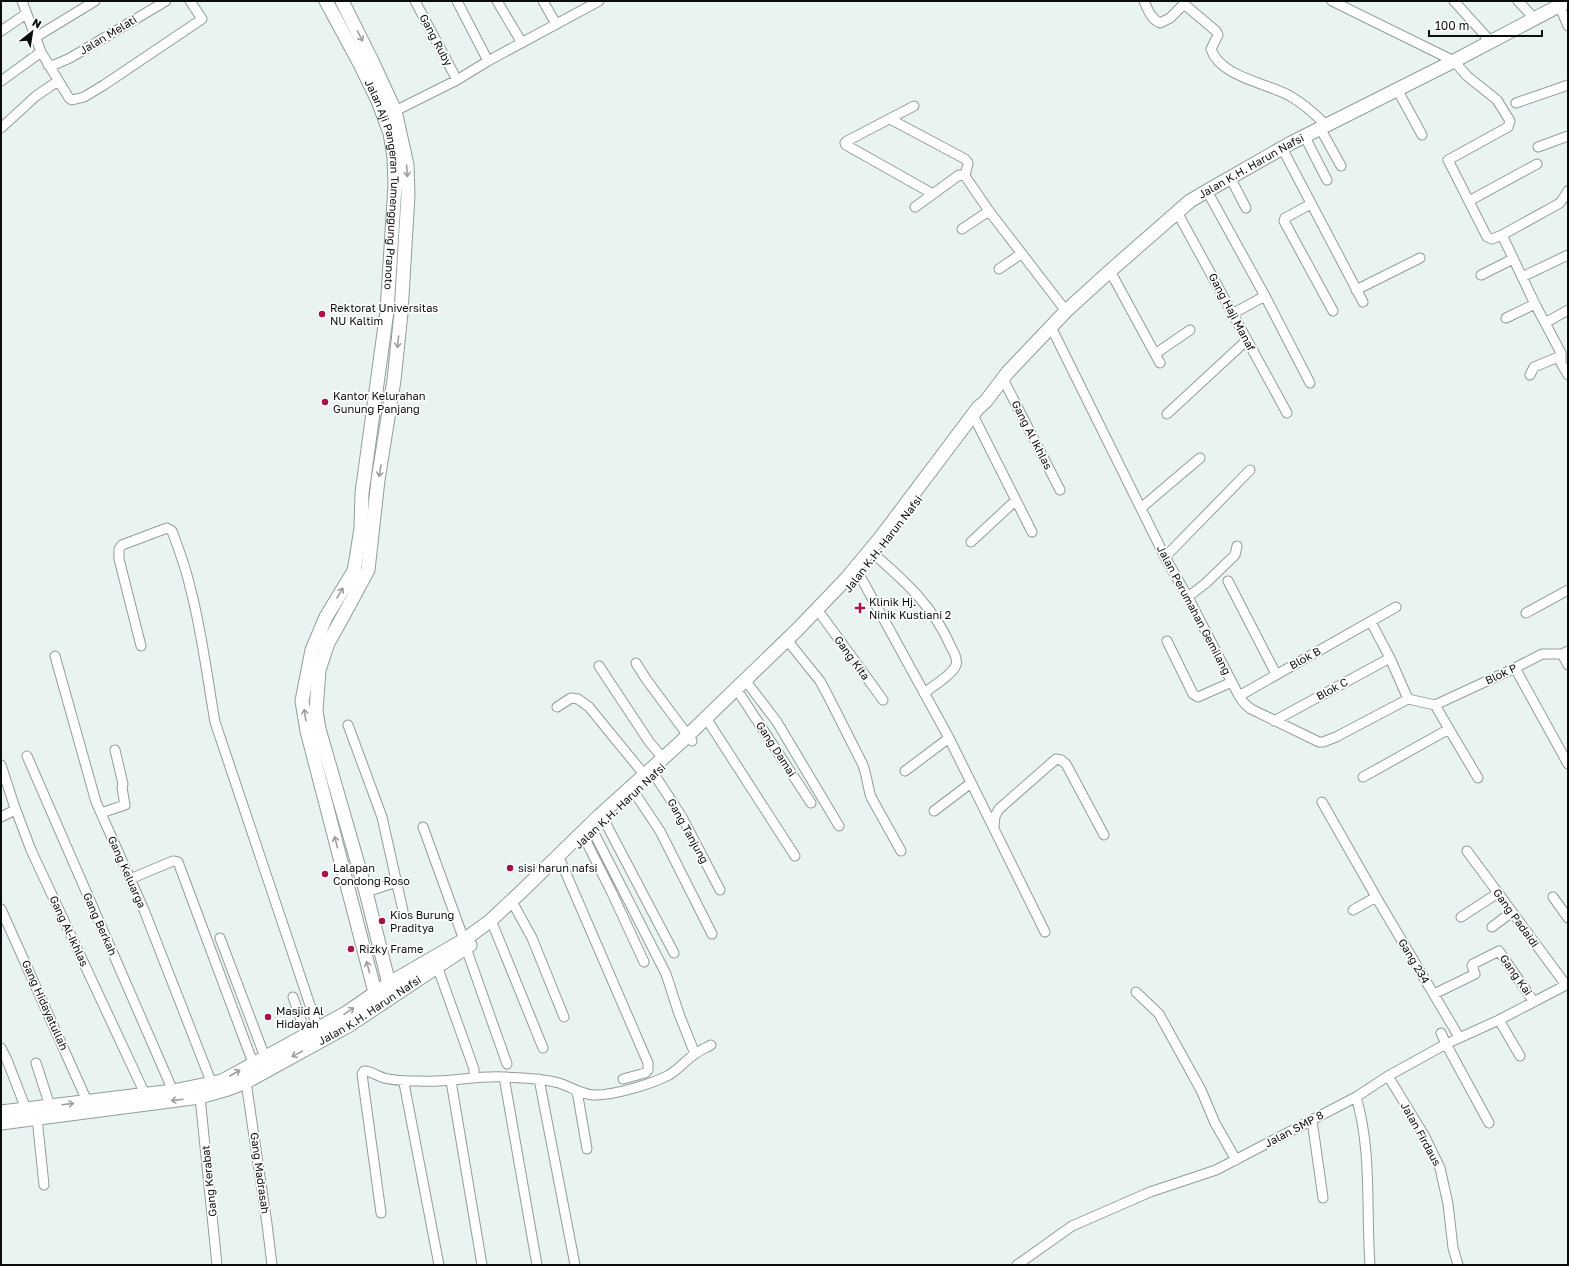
<svg xmlns="http://www.w3.org/2000/svg" width="1569" height="1266" viewBox="0 0 1569 1266" font-family="'Golos Text',sans-serif">
<rect width="100%" height="100%" fill="#e8f3f2"/>
<g fill="none" stroke-linecap="round" stroke-linejoin="round">
<defs>
<path id="street" d="M22 1 41 52 69 98 72 100 84 97 104 85 202 19 190 1
M415 1 457 80
M457 1 488 61
M497 1 522 43
M543 1 556 24
M1144 1C1148 10 1151 19 1160 23L1170 18 1184 4 1216 31 1218 35 1211 49C1220 77 1267 83 1290 96 1304 104 1315 114 1326 125
M1332 1 1454 61 1467 76 1497 100 1510 121 1508 127 1448 160 1487 237 1492 239 1502 235 1560 203 1568 191
M1454 1 1491 42
M1518 1 1534 18
M1559 5 1568 26
M1 31 26 14
M36 37 95 1
M48 65H54L70 58 166 1
M1 81 41 52
M1397 89 1422 135
M1516 103 1568 85
M914 106 847 141 845 143 846 145 933 194 959 175 965 176 989 211 1066 311
M395 111 457 80 488 61 599 1
M890 119 965 159 968 163 965 176
M1 128 36 96 58 81
M1320 128 1341 166
M1305 137 1327 180
M1538 147 1568 136
M1282 148 1363 302
M1230 177 1246 208
M1207 191 1265 296 1310 383
M1469 201 1537 164
M1311 204 1285 218 1284 221 1333 311
M915 207 933 194
M1177 212 1287 413
M962 229 989 211
M1502 235 1535 304 1561 353V363L1568 375
M999 269 1021 254
M1110 271 1160 363
M1481 275 1513 259
M1522 277 1568 255
M1356 290 1420 258
M1232 314 1265 296
M1506 318 1535 304
M1545 323 1568 310
M1051 327 1165 557 1190 601 1239 696 1245 704 1251 709 1319 742H1323L1336 737 1408 699 1435 705
M1155 354 1190 330
M1530 375 1534 367 1561 356
M1003 379 1060 490
M1167 414 1247 340
M976 421 1032 532
M1141 508 1200 458
M971 542 1016 500
M876 556C906 582 935 609 951 647 954 652 958 659 956 665 953 674 932 687 924 693
M1165 557 1250 470
M860 576 949 738 1045 932
M1228 581 1276 674
M1188 597 1206 583 1235 555 1237 546
M1526 613 1568 590
M822 616 883 700
M1371 622 1390 658 1408 699
M787 640 820 681 826 692 862 763C867 774 867 785 871 797L901 851
M1167 641 1193 694 1198 697 1232 682
M141 646 119 559V549L122 545 167 528 172 531C179 550 186 568 190 587 202 631 207 677 215 722L318 1029
M1562 654 1568 665
M55 656 96 802 144 910 212 1084
M636 663 646 679 692 741
M599 666 650 743 663 758
M1515 668 1568 764
M745 680 777 722 839 826
M741 696 811 803
M1239 696 1396 607
M1435 705 1515 668 1542 654H1562L1568 651
M557 707 571 698 578 699 589 707 647 778
M706 718 795 856
M1274 721 1390 658
M348 725 382 817 403 911
M1449 729 1478 778
M27 756 173 1091
M1 765 14 805 31 850 145 1094
M905 771 949 738
M654 774 682 817 720 890
M1363 777 1449 729 1435 705
M634 792 660 831 712 934
M1322 802 1379 902 1459 1037
M934 811 971 783
M101 813 125 805 122 788 123 784 115 750
M1 817 15 810
M604 820 674 953
M423 827 464 940
M994 827 995 816 999 809 1056 759 1061 760 1066 764 1104 835
M593 831 666 974 679 1014 695 1054
M581 834 585 839 612 893 644 962
M1467 851 1566 985
M561 862 648 1063V1070L645 1073 623 1079
M130 879 173 861 178 862 253 1063
M366 892 397 882
M1553 897 1568 918
M515 907 532 938 564 1017
M1 909 87 1101
M1353 910 1376 897
M1461 917 1498 893
M493 925 543 1048
M1492 927 1512 912
M220 938 265 1057
M466 948 507 1064
M436 963 474 1069V1077
M1136 992 1159 1014 1201 1090 1215 1123 1236 1160
M1434 994 1471 976 1475 974 1472 966 1473 964 1499 951 1534 1002
M293 997 306 1034
M1499 1020 1520 1056
M1441 1033 1446 1044 1489 1123
M1 1048 7 1060 26 1109
M36 1063 50 1106
M1388 1076 1424 1135 1440 1168 1448 1204 1453 1248 1458 1265
M504 1077 537 1265
M539 1079 575 1265
M406 1081 404 1083 439 1265
M451 1081 482 1265
M246 1082 267 1224 272 1265
M577 1091 587 1149
M200 1097 217 1265
M1356 1097C1372 1149 1366 1210 1370 1265
M37 1118 44 1185
M1312 1120 1323 1198
M381 1213 362 1074 364 1071C371 1071 377 1076 384 1078 396 1081 408 1081 420 1081 449 1083 476 1075 505 1077 523 1078 542 1078 559 1083 571 1087 581 1094 593 1095 612 1096 652 1084 669 1075 679 1069 686 1060 695 1054 700 1050 706 1048 711 1045
M1017 1265 1072 1226 1150 1192 1216 1170 1356 1097 1388 1076 1446 1044 1499 1020 1568 984"/>
<g id="secondary">
<path id="s1" d="M326 1 360 64 378 101 390 133 394 157 395 185 387 311 362 493 361 528 357 554 354 571 326 617 312 650 302 701 307 731 377 1000"/>
<path d="M342 1 372 61 395 111 407 165 408 195 401 313 394 380 378 480 368 570 341 620 328 643 319 670 316 711 319 729 366 892 391 992"/>
<path id="s2" d="M1 1112 173 1091 222 1081 346 1013 388 984 464 940 490 921 522 891 599 816 681 742 798 629 846 579 881 537 978 408 986 401 1008 372 1066 311 1110 271 1190 201 1207 191 1291 143 1454 61 1568 1"/>
<path id="s3" d="M1 1123 200 1097 228 1089 246 1082 348 1026 470 945"/>
</g>
</defs>
<use href="#street" stroke="#939d9c" stroke-width="11"/>
<use href="#secondary" stroke="#939d9c" stroke-width="15"/>
<use href="#street" stroke="#fff" stroke-width="9"/>
<use href="#secondary" stroke="#fff" stroke-width="13"/>
</g>
<defs><path id="oneway-shaft" d="M-6 0H5M1.5-3L5.5 0L1.5 3" fill="none" stroke-width="1.6" stroke-linecap="round" stroke-linejoin="round"/></defs>
<g stroke="#9d9e9e">
<use href="#oneway-shaft" transform="translate(360 36) rotate(63)"/>
<use href="#oneway-shaft" transform="translate(407 171) rotate(86)"/>
<use href="#oneway-shaft" transform="translate(398 342) rotate(96)"/>
<use href="#oneway-shaft" transform="translate(380 471) rotate(99)"/>
<use href="#oneway-shaft" transform="translate(340 593) rotate(-59)"/>
<use href="#oneway-shaft" transform="translate(305 715) rotate(-99)"/>
<use href="#oneway-shaft" transform="translate(336 842) rotate(-105)"/>
<use href="#oneway-shaft" transform="translate(368 967) rotate(-105)"/>
<use href="#oneway-shaft" transform="translate(349 1011) rotate(-34)"/>
<use href="#oneway-shaft" transform="translate(297 1054) rotate(152)"/>
<use href="#oneway-shaft" transform="translate(235 1073) rotate(-30)"/>
<use href="#oneway-shaft" transform="translate(177 1100) rotate(173)"/>
<use href="#oneway-shaft" transform="translate(68 1104) rotate(-7)"/>
</g>
<g fill="#a91342" stroke="#fff" stroke-width="1.5">
<circle cx="322" cy="314" r="4"/>
<circle cx="325" cy="402" r="4"/>
<path d="M858 602h4v4h4v4h-4v4h-4v-4h-4v-4h4z"/>
<circle cx="510" cy="868" r="4"/>
<circle cx="325" cy="874" r="4"/>
<circle cx="382" cy="921" r="4"/>
<circle cx="351" cy="949" r="4"/>
<circle cx="268" cy="1017" r="4"/>
</g>
<g text-anchor="middle" stroke-width="3.5" stroke-linejoin="round" paint-order="stroke">
<g font-size="11" fill="#0a0d0d" stroke="#fff">
<text transform="translate(108 35) rotate(-31)" y="4">Jalan Melati</text>
<text transform="translate(436 40) rotate(62)" y="4">Gang Ruby</text>
<text dy="4" stroke="none"><textPath href="#s2" startOffset="1613">Jalan K.H. Harun Nafsi</textPath></text>
<text dy="4" stroke="none"><textPath href="#s1" startOffset="197">Jalan Aji Pangeran Tumenggung Pranoto</textPath></text>
<text transform="translate(1232 312) rotate(62)" y="4">Gang Haji Manaf</text>
<text transform="translate(1032 435) rotate(63)" y="4">Gang Al Ikhlas</text>
<text transform="translate(883 544) rotate(-52)" y="4">Jalan K.H. Harun Nafsi</text>
<text transform="translate(1194 610) rotate(62)" y="4">Jalan Perumahan Gemilang</text>
<text transform="translate(852 658) rotate(54)" y="4">Gang Kita</text>
<text transform="translate(1305 658) rotate(-29)" y="4">Blok B</text>
<text transform="translate(1501 674) rotate(-25)" y="4">Blok P</text>
<text transform="translate(1332 689) rotate(-28)" y="4">Blok C</text>
<text transform="translate(776 749) rotate(57)" y="4">Gang Damai</text>
<text transform="translate(620 806) rotate(-43)" y="4">Jalan K.H. Harun Nafsi</text>
<text transform="translate(688 831) rotate(61)" y="4">Gang Tanjung</text>
<text transform="translate(127 872) rotate(66)" y="4">Gang Keluarga</text>
<text transform="translate(1516 918) rotate(54)" y="4">Gang Padaidi</text>
<text transform="translate(100 924) rotate(66)" y="4">Gang Berkah</text>
<text transform="translate(69 931) rotate(65)" y="4">Gang Al-Ikhlas</text>
<text transform="translate(1414 961) rotate(59)" y="4">Gang 234</text>
<text transform="translate(1516 975) rotate(55)" y="4">Gang Kai</text>
<text transform="translate(45 1005) rotate(66)" y="4">Gang Hidayatullah</text>
<text dy="4" stroke="none"><textPath href="#s3" startOffset="392">Jalan K.H. Harun Nafsi</textPath></text>
<text transform="translate(1294 1129) rotate(-28)" y="4">Jalan SMP 8</text>
<text transform="translate(1421 1134) rotate(61)" y="4">Jalan Firdaus</text>
<text transform="translate(260 1173) rotate(82)" y="4">Gang Madrasah</text>
<text transform="translate(209 1181) rotate(-96)" y="4">Gang Kerabat</text>
</g>
<g font-size="11" fill="#0a0d0d" stroke="#fff" text-anchor="start">
<text x="330" y="312">Rektorat Universitas<tspan x="330" dy="13">NU Kaltim</tspan></text>
<text x="333" y="400">Kantor Kelurahan<tspan x="333" dy="13">Gunung Panjang</tspan></text>
<text x="869" y="606">Klinik Hj.<tspan x="869" dy="13">Ninik Kustiani 2</tspan></text>
<text x="333" y="872">Lalapan<tspan x="333" dy="13">Condong Roso</tspan></text>
<text x="518" y="872">sisi harun nafsi</text>
<text x="390" y="919">Kios Burung<tspan x="390" dy="13">Praditya</tspan></text>
<text x="359" y="953">Rizky Frame</text>
<text x="276" y="1015">Masjid Al<tspan x="276" dy="13">Hidayah</tspan></text>
</g>
</g>
<rect width="1569" height="1266" fill="none" stroke="#0a0d0d" stroke-width="4"/>
<g transform="translate(32 32) rotate(30)" stroke="#ffffff" stroke-width="3" paint-order="stroke">
<path d="M0-3L7 15L0 10L-7 15Z" fill="#0a0d0d"/>
<text y="-6" font-size="11" font-weight="bold" text-anchor="middle" fill="#0a0d0d">N</text>
</g>
<path d="M1429 30v6h113v-6" fill="none" stroke="#0a0d0d" stroke-width="2"/>
<text x="1435" y="30" font-size="12" fill="#0a0d0d" stroke="#ffffff" stroke-width="3" paint-order="stroke">100 m</text>
</svg>
